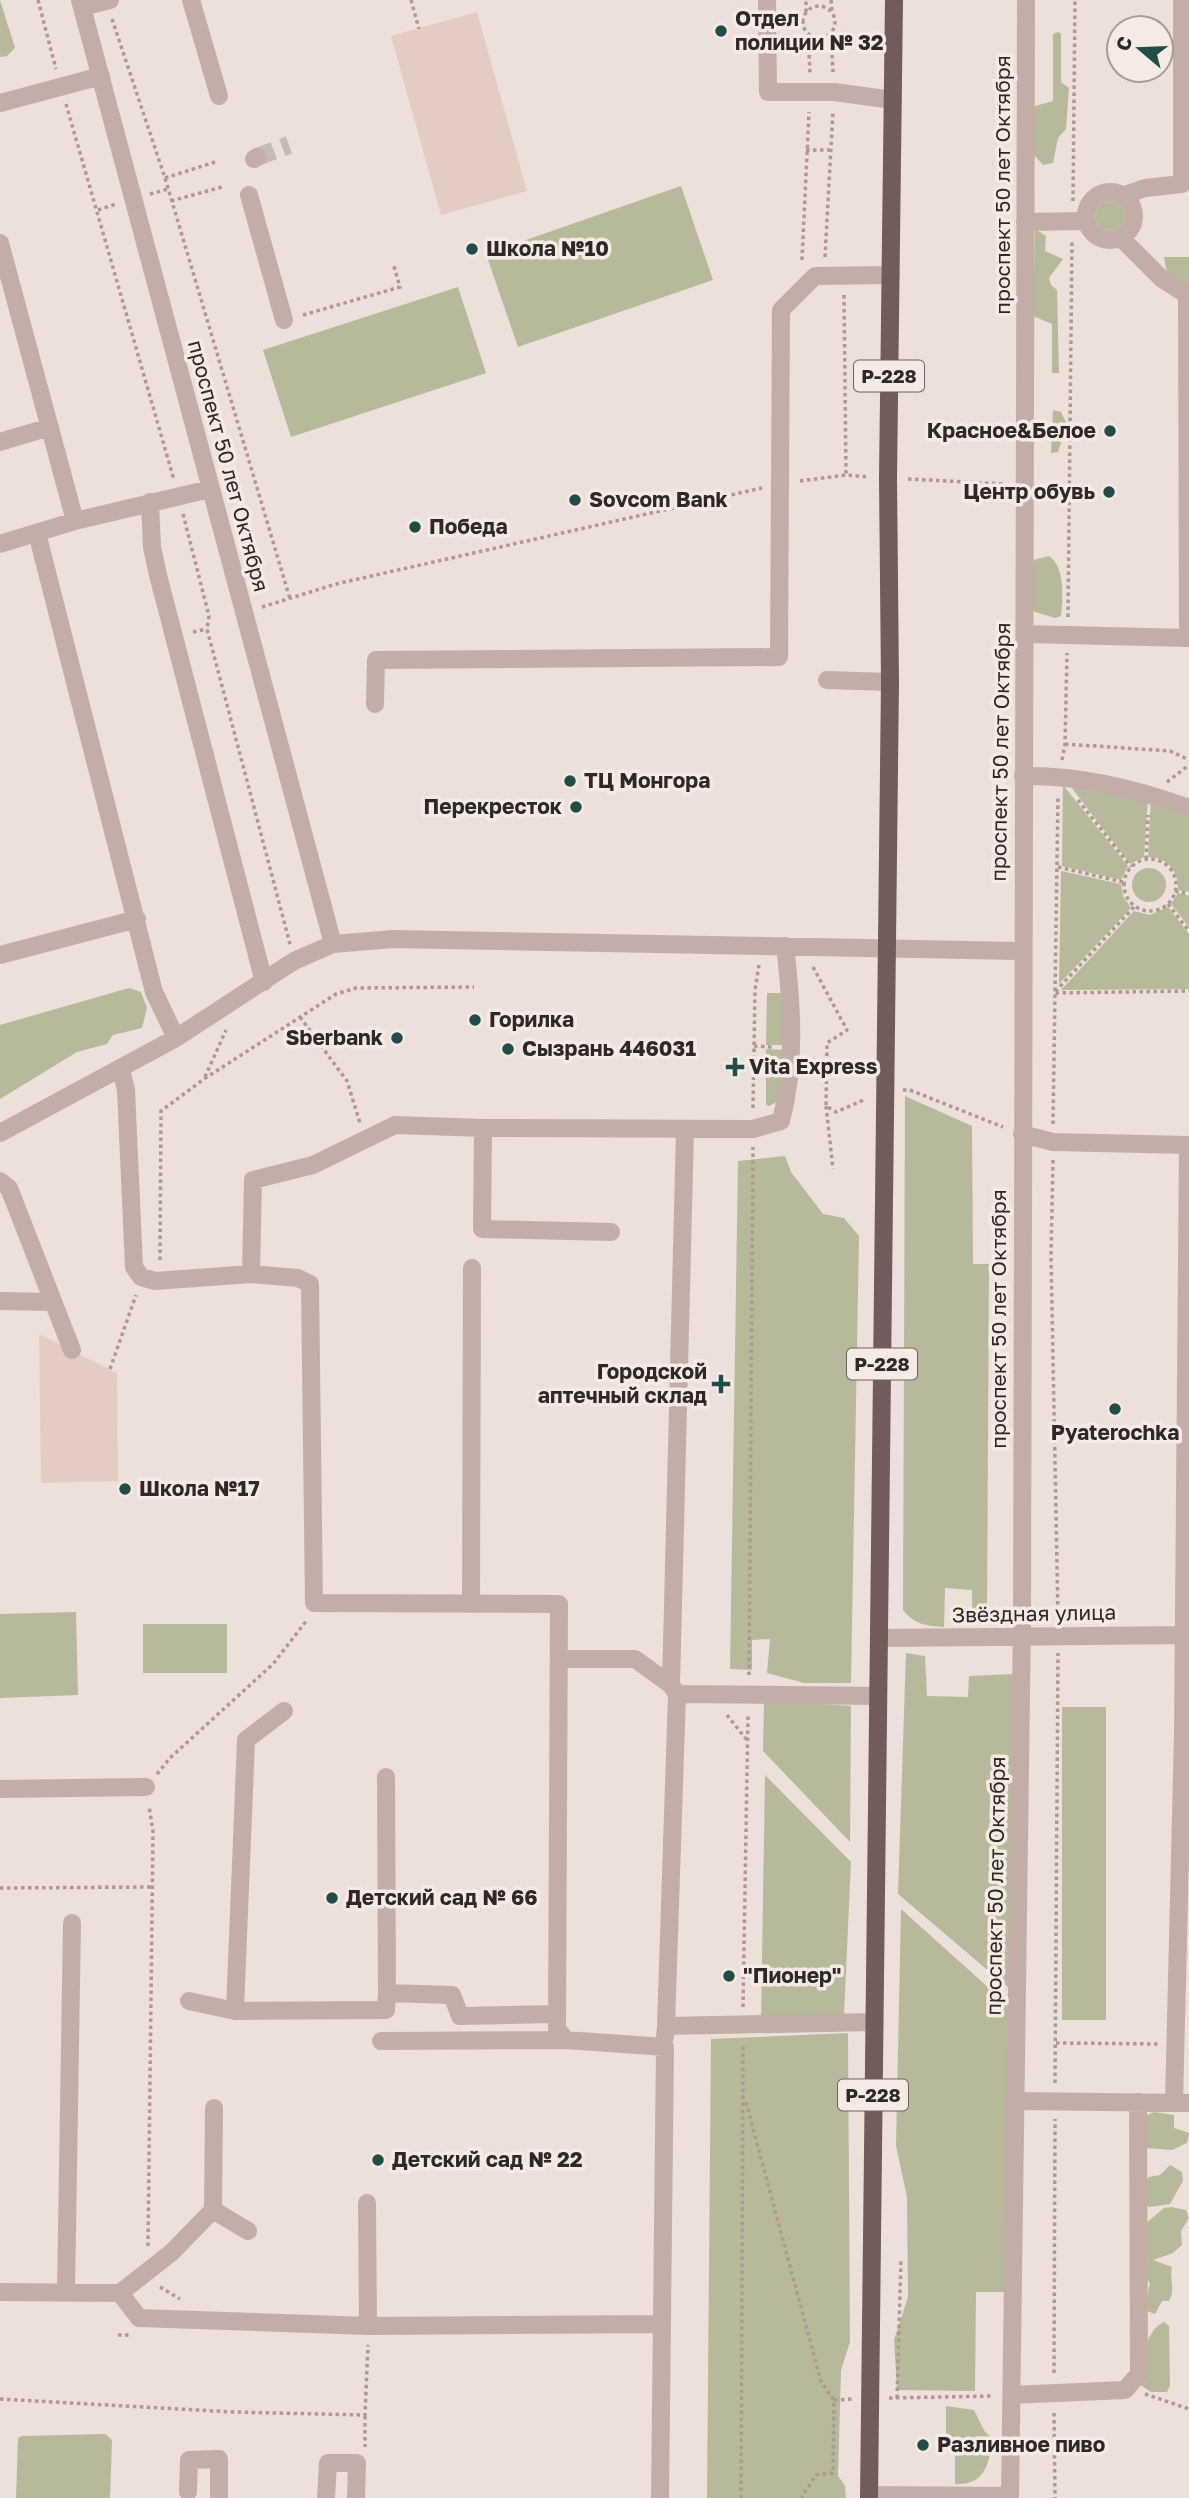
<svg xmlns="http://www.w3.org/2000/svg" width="1189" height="2498" viewBox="0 0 1189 2498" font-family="'Golos Text',sans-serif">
<rect width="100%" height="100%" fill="#eddfd9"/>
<path fill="#b6ba9b" d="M0 0 15 48 7 56 0 57Z
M1058 32 1061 34V82L1069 88 1066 129 1058 138 1053 163 1043 165 1034 155 1033 112 1035 106 1053 101V34Z
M681 186 713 280 518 347 486 254Z
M1095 216a15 15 0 1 1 30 0a15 15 0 1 1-30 0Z
M1035 229 1046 236 1045 251 1063 259 1049 278 1051 285 1057 290 1059 373H1052V324L1033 316Z
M1164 257H1189V289L1167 273Z
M458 287 486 373 291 437 263 350Z
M1053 410 1061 412 1067 424 1058 452 1051 453Z
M1049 556C1065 566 1063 599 1061 616L1055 618 1032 611V565L1034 560Z
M1068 783 1148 797 1144 857 1130 864Z
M1063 785 1128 866 1121 880 1062 866Z
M1151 797 1189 810V892L1178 890C1179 871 1167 857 1148 857Z
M1132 885a17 17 0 1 1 34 0a17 17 0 1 1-34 0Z
M1061 871 1121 884 1123 896 1131 908 1059 984Z
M1178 893 1189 896V927L1171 904Z
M1168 907 1189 934V989L1061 990 1134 911 1150 915Z
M129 988 141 992 147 1008 142 1028 113 1035 107 1044 77 1052 0 1099V1025Z
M767 993H789L788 1045H766Z
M766 1049 787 1050 781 1100 769 1106 766 1105Z
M905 1096 972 1126 973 1264H989L987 1614 981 1622 972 1618V1590L945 1588 944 1627C926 1626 914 1624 903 1610Z
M785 1156 791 1172 823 1214 844 1218 859 1236 851 1683H804L767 1673 770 1639 752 1640V1670L730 1669 738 1161Z
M76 1612 78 1695 0 1698V1614Z
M143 1624H227V1673H143Z
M906 1653 925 1656 927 1696 968 1697 969 1676 1014 1674 1011 1990 898 1894Z
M764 1700 851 1706 850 1842 763 1751Z
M1062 1707H1106V2020H1062Z
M765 1775 851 1862 844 2014 761 2020Z
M901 1909 1010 2007 1008 2292H976L975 2391 897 2390 894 2340 908 2297 907 2197 896 2146Z
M848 2033 850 2342 841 2370 838 2476 845 2486 846 2498H707L711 2039Z
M1154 2112 1174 2115V2128L1189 2133 1187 2143 1172 2150 1146 2148 1145 2116Z
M1170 2165 1182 2172 1183 2181 1170 2204 1150 2207 1142 2204 1143 2184 1149 2177 1160 2175Z
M1171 2207 1186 2210 1189 2218 1181 2231 1182 2245 1173 2253 1153 2260 1172 2267C1169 2279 1176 2290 1169 2301H1162L1155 2314 1144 2310 1150 2283 1143 2275 1148 2260 1143 2258 1145 2224 1164 2208Z
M1164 2322 1169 2326 1170 2385 1167 2392H1151L1138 2383C1142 2364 1144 2331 1164 2322Z
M946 2406 974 2410 985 2432 991 2437C991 2462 985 2486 955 2484V2440L946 2439Z
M105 2434 112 2440 110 2498H16L18 2438 22 2436Z"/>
<path fill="#e3cdc2" d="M477 12 527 191 441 215 391 36Z
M39 1334 117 1373 118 1481 41 1483Z"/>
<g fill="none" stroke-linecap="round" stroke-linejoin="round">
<path stroke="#c7bab5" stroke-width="18" stroke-dasharray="18 9" stroke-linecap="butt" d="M257 157 289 145"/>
<path stroke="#af9891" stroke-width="3.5" stroke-dasharray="3.5 3.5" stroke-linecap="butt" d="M38 0 56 69
M411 0 419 29
M831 0 832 11
M803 22a16 16 0 1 1 32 0a16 16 0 1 1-32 0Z
M806 12V0
M112 19 165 178 290 599
M784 23 803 22
M808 34 810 73
M831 34 833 72
M66 104 174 480
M806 150H830
M165 178 215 162
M150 194 168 189
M171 201 222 187
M1073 201 1075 0
M98 210 116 204
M825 257 833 111
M802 260 809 112
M844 295 846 475
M303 315 400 287 393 263
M908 479 1005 484
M800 481 846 475 869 477
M183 514 209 616 207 629 290 944
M262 607 336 584 762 488
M1068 617 1072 240
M193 632 207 629
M1065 744 1170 751 1189 760
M1062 760 1065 744 1067 653
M1167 782 1189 765
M1078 800 1131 867
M1124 885a26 26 0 1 1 52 0a26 26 0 1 1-52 0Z
M1146 859 1148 815
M1058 867 1123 882
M1175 891 1189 894
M1168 904 1189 931
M1134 907 1054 993 1189 991
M813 967 847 1030 827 1043 826 1106 836 1112 866 1099
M300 1017 347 1081 360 1123
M754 1046 773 1047
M205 1077 226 1030
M903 1090H910L1003 1127
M826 1106 833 1169
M753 1108 755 990 759 965
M1053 1124 1058 796
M1053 1160 1051 1255 1058 1617
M160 1260 161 1111 204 1079 336 994 356 988 474 987
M110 1369 136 1295
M749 1675 753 1147
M727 1715 746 1739
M157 1774 170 1758 273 1664 307 1620
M0 1888 152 1887
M743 2007 748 1714
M1056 2043 1159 2044
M1055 2083 1058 1653
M746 2102 821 2382 834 2400 833 2473 816 2475 801 2498
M148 2246 153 1832 149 1806
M160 2287 180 2299
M118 2335H130
M1054 2373 1055 2119
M1145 2394 1189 2409
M889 2398 993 2396
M897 2398 901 2259
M0 2399 233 2412 365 2415 368 2345
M834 2400 853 2399
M1054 2413 1055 2498
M365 2416V2447
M741 2498 743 2043"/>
<path stroke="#c3aea7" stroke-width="18" d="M80 0 333 944
M191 0 219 96
M767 0 768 92H834L893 100
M82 7 110 0
M0 103 101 76
M254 159 257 157
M1086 216a24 24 0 1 1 48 0a24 24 0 1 1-48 0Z
M249 195 284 320
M1122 196 1145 188 1182 184V0
M1025 222 1086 221
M1121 238 1162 279 1187 295 1188 638
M0 243 75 521
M0 442 50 427
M150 502 152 547 158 575 264 982
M37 533 154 992 176 1038
M0 544 75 521 210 489
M1025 634 1189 638
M827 680 890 682
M375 704 376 660 779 657 781 310 815 276 891 275
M1023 776C1079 775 1137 789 1189 808
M0 955 137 919
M121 1069 126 1090 134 1267 141 1277 155 1281 251 1274 253 1180 313 1165 395 1125 483 1128 753 1129 781 1121C796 1065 792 1004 785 946
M483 1128 482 1229 611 1232
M685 1130 671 1685 677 1694 878 1696
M0 1133 176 1038 294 961 333 944 393 939 1022 951
M1022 1134 1053 1142 1189 1145
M0 1181 9 1188 72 1350
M251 1274 298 1278 310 1284 314 1603 559 1604 557 2029 566 2040 665 2047 660 2498
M0 1301 53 1302
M471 1602 472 1268
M879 1638 1189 1635
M559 1659H635L671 1685
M386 1777 387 1993
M0 1789 146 1787
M189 2001 235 2011 386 2010 387 1993 452 1995 460 2016 555 2014
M235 2011 246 1740 284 1711
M666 2026 677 1694
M665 2037 666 2026 874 2022
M381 2041 566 2040
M1016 2101 1189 2103
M1174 2103 1183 1733 1188 1145
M367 2203 368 2326
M213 2210 248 2231
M0 2292 120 2293 139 2318 368 2326 660 2324
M66 2292 72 1923
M120 2293 172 2252 213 2210 214 2108
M1013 2395 1125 2390 1139 2374 1138 2102
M188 2492 189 2460 219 2459V2498
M869 2495 1010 2496 1022 1622 1026 0
M326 2498 328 2463H357L356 2498"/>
<path stroke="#715c59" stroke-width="18" d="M869 2498 890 682 888 478 894 0"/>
</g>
<g fill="#224c46" stroke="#f6eae4" stroke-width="2.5">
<circle cx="721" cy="31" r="7"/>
<circle cx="472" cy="249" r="7"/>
<circle cx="1110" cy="431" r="7"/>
<circle cx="1109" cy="492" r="7"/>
<circle cx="575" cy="500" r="7"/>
<circle cx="415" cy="527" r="7"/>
<circle cx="570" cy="781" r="7"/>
<circle cx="576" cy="807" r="7"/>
<circle cx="475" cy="1020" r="7"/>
<circle cx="397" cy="1038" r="7"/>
<circle cx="508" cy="1049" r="7"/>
<path d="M731.5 1056.5h7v7h7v7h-7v7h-7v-7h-7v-7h7z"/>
<path d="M717.5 1373.5h7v7h7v7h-7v7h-7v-7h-7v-7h7z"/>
<circle cx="1115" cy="1409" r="7"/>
<circle cx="125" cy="1489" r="7"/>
<circle cx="332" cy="1898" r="7"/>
<circle cx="729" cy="1976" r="7"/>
<circle cx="378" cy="2160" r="7"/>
<circle cx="923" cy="2445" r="7"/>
</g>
<g text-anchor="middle" stroke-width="7" stroke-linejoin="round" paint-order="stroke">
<g fill="#f6eae4" stroke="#6c625f" stroke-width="2">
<rect x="854" y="360.5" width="70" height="31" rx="5"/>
<rect x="847" y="1348.5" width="70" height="31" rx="5"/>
<rect x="838" y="2079.5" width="70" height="31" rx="5"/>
</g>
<g font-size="19" font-weight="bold" fill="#312726">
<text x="889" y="383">Р-228</text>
<text x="882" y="1371">Р-228</text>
<text x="873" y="2102">Р-228</text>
</g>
<g font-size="21" font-weight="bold" fill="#312726" stroke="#f6eae4" text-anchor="start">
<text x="735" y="26">Отдел<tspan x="735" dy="24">полиции № 32</tspan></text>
<text x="486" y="256">Школа №10</text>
<text x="1096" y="438" text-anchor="end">Красное&amp;Белое</text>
<text x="1095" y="499" text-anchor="end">Центр обувь</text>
<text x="589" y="507">Sovcom Bank</text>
<text x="429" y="534">Победа</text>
<text x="584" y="788">ТЦ Монгора</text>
<text x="562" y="814" text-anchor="end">Перекресток</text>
<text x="489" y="1027">Горилка</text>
<text x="383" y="1045" text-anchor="end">Sberbank</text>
<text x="522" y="1056">Сызрань 446031</text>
<text x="749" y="1074">Vita Express</text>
<text x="707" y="1379" text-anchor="end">Городской<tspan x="707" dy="24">аптечный склад</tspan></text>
<text x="1115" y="1440" text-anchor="middle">Pyaterochka</text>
<text x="139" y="1496">Школа №17</text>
<text x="346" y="1905">Детский сад № 66</text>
<text x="743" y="1983">"Пионер"</text>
<text x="392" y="2167">Детский сад № 22</text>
<text x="937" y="2452">Разливное пиво</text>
</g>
<g font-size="21" fill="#312726" stroke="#f6eae4">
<text transform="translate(1003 185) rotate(-90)" y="7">проспект 50 лет Октября</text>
<text transform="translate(228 466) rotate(75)" y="7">проспект 50 лет Октября</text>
<text transform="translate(1001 752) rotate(-89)" y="7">проспект 50 лет Октября</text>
<text transform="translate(999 1319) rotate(-90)" y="7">проспект 50 лет Октября</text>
<text transform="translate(1034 1614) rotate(-1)" y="7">Звёздная улица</text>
<text transform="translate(996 1886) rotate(-89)" y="7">проспект 50 лет Октября</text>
</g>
</g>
<g transform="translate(1140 49) rotate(289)"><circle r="33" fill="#f6eae4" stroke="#a79c98" stroke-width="2"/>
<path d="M0-5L12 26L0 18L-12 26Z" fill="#224c46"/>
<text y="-10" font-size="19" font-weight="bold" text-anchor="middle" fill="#312726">С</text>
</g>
</svg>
